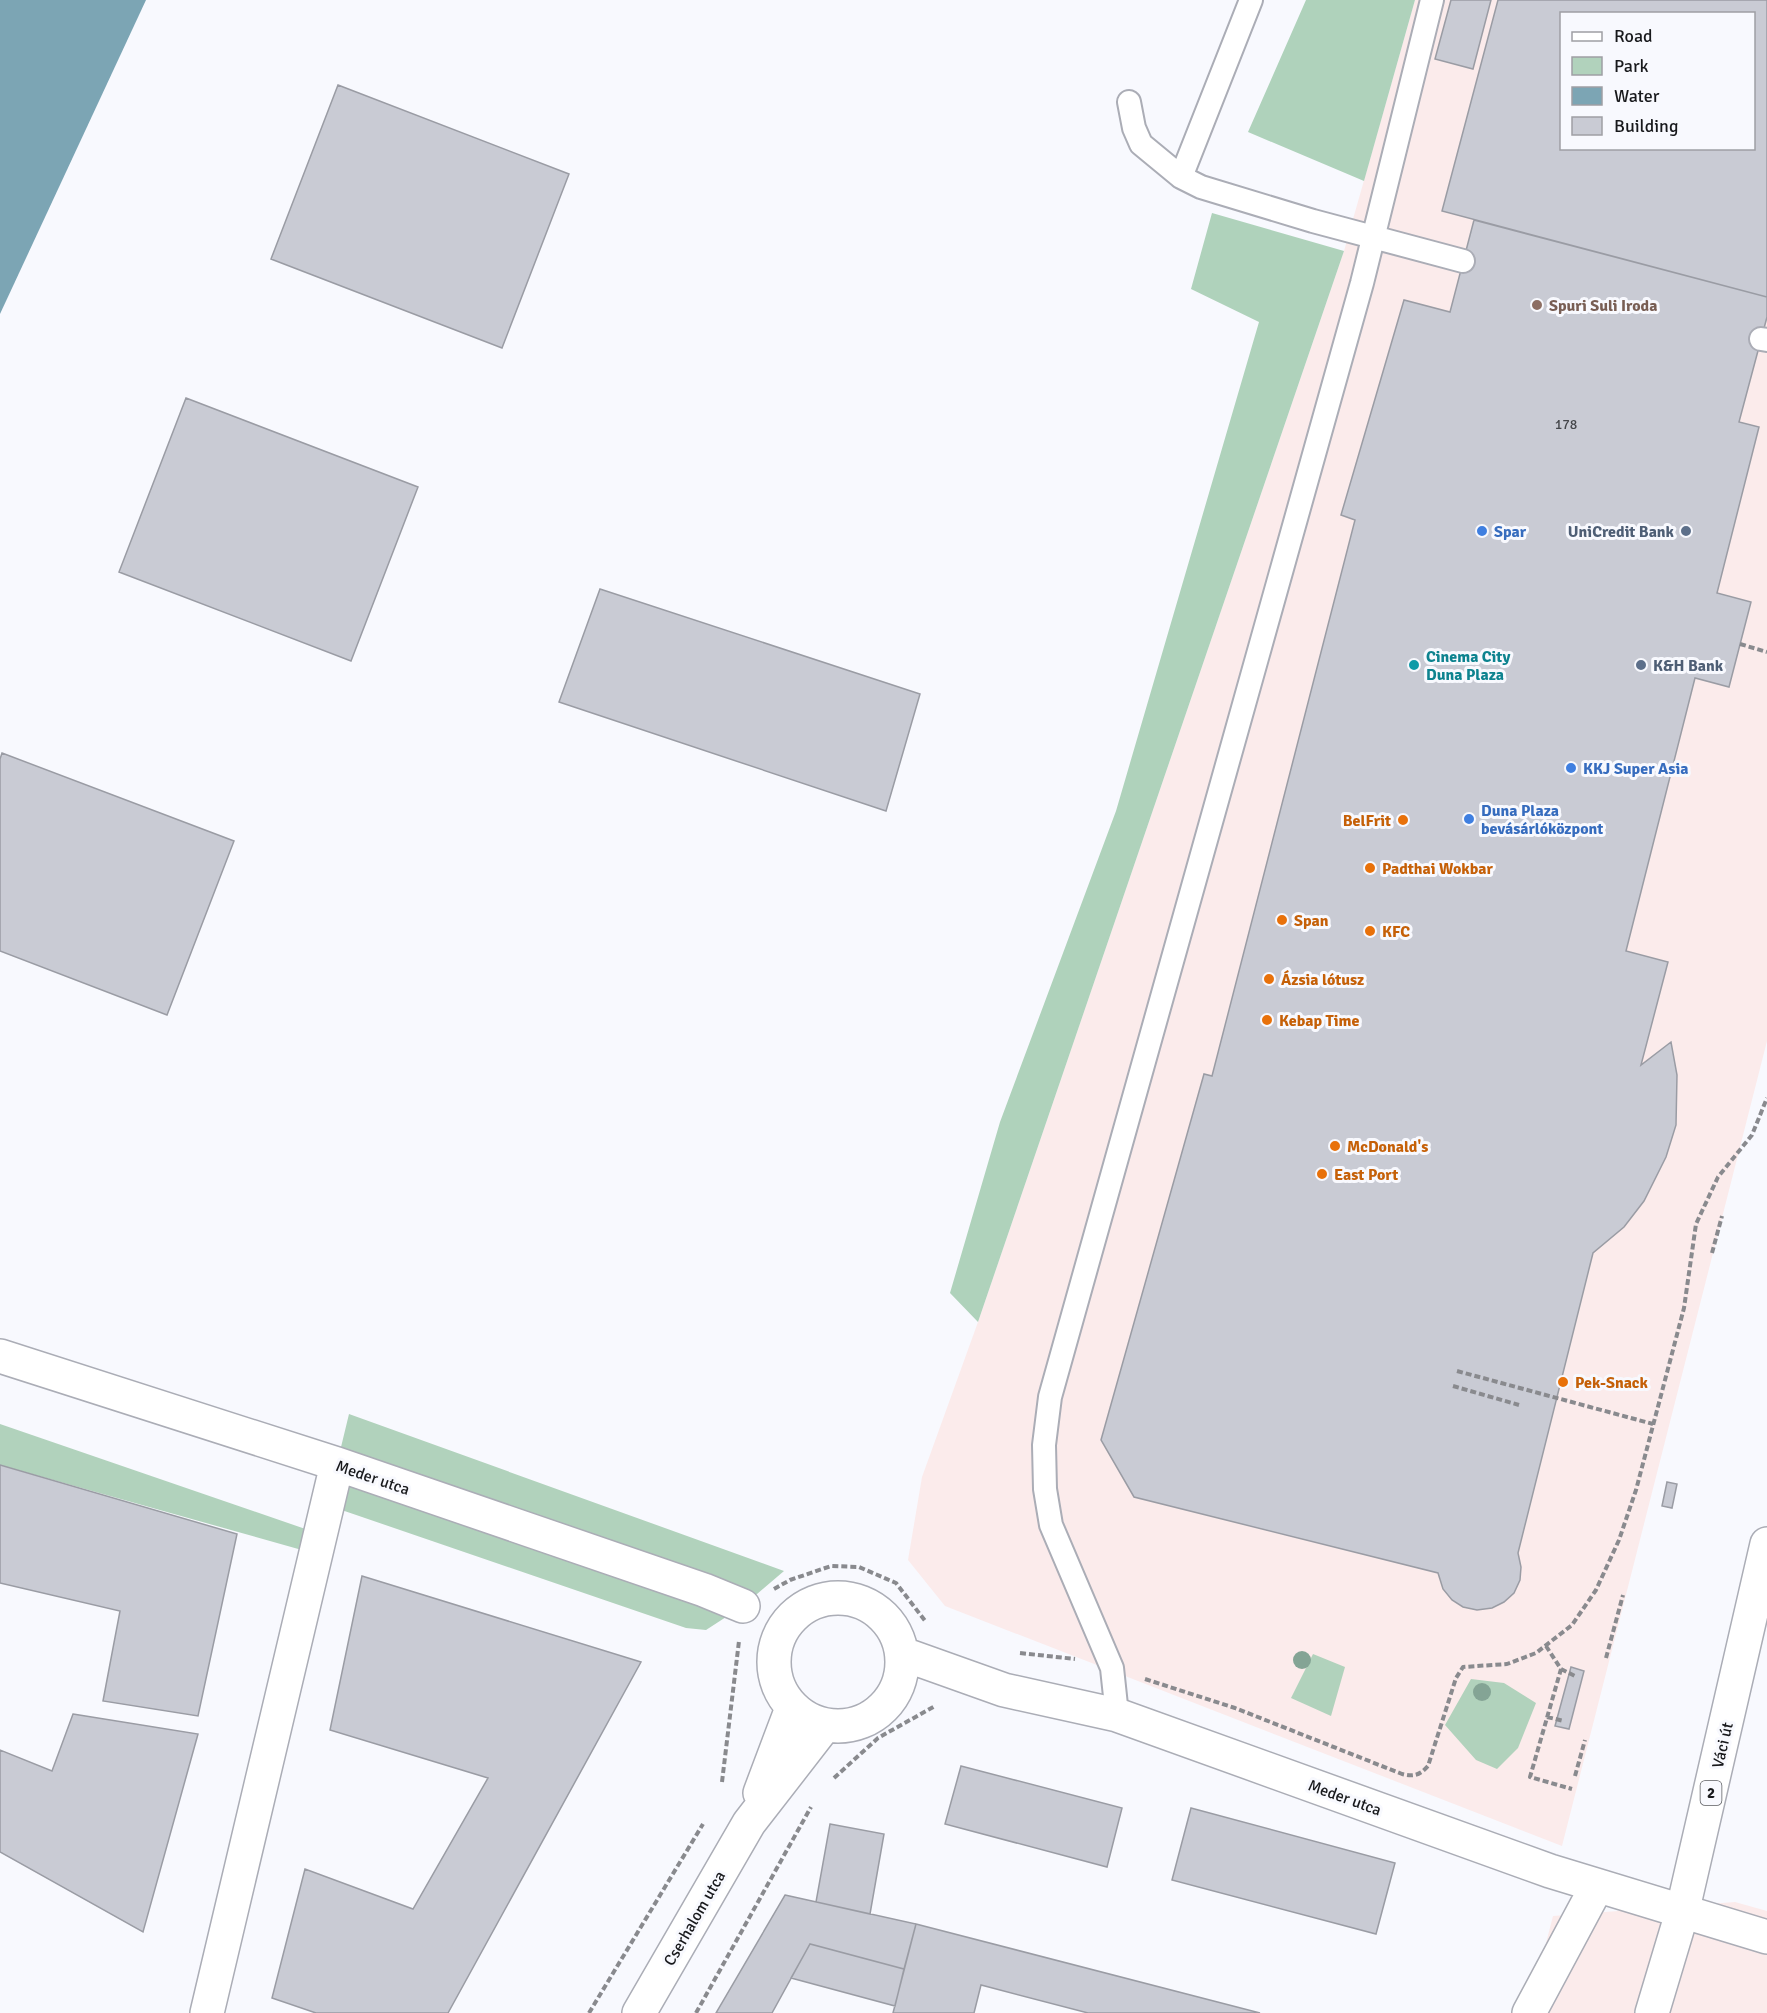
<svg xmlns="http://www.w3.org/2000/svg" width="1767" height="2013" viewBox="0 0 1767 2013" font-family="Signika,sans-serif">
<rect width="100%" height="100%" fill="#f8f9fe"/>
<path fill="#fbebeb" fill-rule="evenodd" d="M1415 0H1767V1041L1562 1846 945 1606 908 1560 922 1477 978 1322 1344 251ZM1562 14H1754V148H1562Z
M1735 1902 1767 1911V2013H1528L1553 1916Z"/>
<path fill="#b1d2bc" d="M349 1414 784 1571 743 1606 706 1630 686 1628 327 1505Z
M0 1424 320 1534 316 1554 0 1465Z
M1313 1654 1345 1667 1331 1716 1291 1698Z
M1471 1679 1504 1683 1536 1703 1518 1748 1497 1769 1476 1760 1445 1725Z"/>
<path fill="#afd2bb" d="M1306 0H1415L1364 181 1248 132Z
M1212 213 1344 251 978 1322 950 1293 1000 1122 1116 811 1259 322 1191 289Z"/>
<path fill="#7ca5b4" d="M0 0H146L0 314Z"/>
<path fill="#c9cbd4" stroke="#9a9ca4" stroke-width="1.5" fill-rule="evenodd" d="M1451 0H1491L1473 69 1435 59Z
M1498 0H1767V297L1442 211ZM1562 14H1754V148H1562Z
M338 85 569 174 502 348 271 259Z
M1474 220 1767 297V317L1739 422 1759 427 1717 593 1751 602 1729 687 1695 678 1626 951 1668 962 1641 1065 1671 1042 1677 1075 1676 1125 1666 1157 1644 1201 1624 1227 1593 1253 1518 1553 1521 1567 1520 1580 1514 1593 1504 1602 1492 1608 1477 1610 1463 1607 1452 1600 1443 1589 1438 1573 1134 1497 1101 1440 1204 1074 1212 1076 1355 520 1341 515 1404 300 1450 312Z
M186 398 418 487 351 661 119 572Z
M600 589 920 694 886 811 559 702Z
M2 753 234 841 167 1015 0 951V759Z
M0 1465 237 1534 198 1716 103 1701 120 1611 0 1583Z
M1667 1482 1677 1484 1672 1508 1662 1506Z
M362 1576 641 1662 448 2013H316L272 1998 305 1869 413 1909 488 1778 330 1730Z
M1571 1667 1584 1671 1569 1729 1555 1726Z
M73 1714 198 1734 143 1932 0 1852V1750L52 1771Z
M961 1766 1122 1808 1107 1867 945 1824Z
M1191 1808 1395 1863 1376 1934 1172 1880Z
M830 1824 884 1834 870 1914 816 1902Z
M785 1895 916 1924 904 1969 810 1944 772 2013H716Z
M916 1924 1260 2013H1088L981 1985 974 2013H893Z
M810 1944 904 1969 895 2006 791 1978Z"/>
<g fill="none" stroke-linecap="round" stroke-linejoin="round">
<defs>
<path id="service" d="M1129 102 1134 128 1141 144 1181 177 1201 187 1313 221 1463 261
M1181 177 1251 0
M1761 339 1767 340
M1117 1715 1112 1668 1051 1525 1045 1489 1044 1445 1050 1397 1362 283 1432 0"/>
<path id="pedestrian" d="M0 1356 337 1464 704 1590 743 1606
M207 2013 337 1464"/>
<path id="minor" d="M774 1662a64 64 0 1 1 128 0a64 64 0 1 1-128 0Z
M903 1654 1004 1690 1117 1715 1550 1871 1767 1937
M760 1793 792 1708
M639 2013 749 1823 825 1725
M1529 2013 1597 1886"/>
<path id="primary" d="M1652 2013 1682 1913 1767 1544"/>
</defs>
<use href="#service" stroke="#abadb6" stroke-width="26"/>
<use href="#pedestrian" stroke="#abadb6" stroke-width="36"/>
<use href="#minor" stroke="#abadb6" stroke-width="36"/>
<use href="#primary" stroke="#abadb6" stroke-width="36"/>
<path stroke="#898a8e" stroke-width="4" stroke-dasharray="6 3" stroke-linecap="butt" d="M1740 644 1767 652
M1712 1253 1722 1216
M1457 1371 1653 1424
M1453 1386 1519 1405
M774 1589 790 1580 831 1566 859 1567 896 1583 926 1622
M1546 1646 1561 1669 1530 1777 1572 1789
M1020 1653 1075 1659
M1606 1658 1623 1595
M1561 1669 1575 1676
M1145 1679 1235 1708 1402 1774C1414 1777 1420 1775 1428 1766L1456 1678 1463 1667 1507 1664 1536 1653 1572 1625 1596 1590 1619 1540 1636 1490 1684 1308 1696 1224 1718 1177 1752 1135 1767 1098
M1547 1717 1564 1721
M1575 1776 1585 1740
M834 1778 878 1738 935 1706
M722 1782 739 1641
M589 2013 703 1824
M696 2013 811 1807"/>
<use href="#service" stroke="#fff" stroke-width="22"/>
<use href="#pedestrian" stroke="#fff" stroke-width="33"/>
<use href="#minor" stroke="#fff" stroke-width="33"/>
<use href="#primary" stroke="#fff" stroke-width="33"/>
</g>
<g fill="#84a495">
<circle cx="1302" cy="1660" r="9"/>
<circle cx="1482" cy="1692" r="9"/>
</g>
<circle fill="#8d6e63" stroke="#f8f9fe" stroke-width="2" cx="1537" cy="305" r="6"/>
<g fill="#3f7fe0" stroke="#f8f9fe" stroke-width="2">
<circle cx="1482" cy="531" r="6"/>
<circle cx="1571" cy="768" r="6"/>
<circle cx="1469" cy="819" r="6"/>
</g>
<g fill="#5c6f8a" stroke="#f8f9fe" stroke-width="2">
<circle cx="1686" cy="531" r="6"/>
<circle cx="1641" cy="665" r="6"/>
</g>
<circle fill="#0f9aa8" stroke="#f8f9fe" stroke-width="2" cx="1414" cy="665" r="6"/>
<g fill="#e8710a" stroke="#f8f9fe" stroke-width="2">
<circle cx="1403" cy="820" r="6"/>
<circle cx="1370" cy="868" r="6"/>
<circle cx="1282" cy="920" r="6"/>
<circle cx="1370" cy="931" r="6"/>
<circle cx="1269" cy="979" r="6"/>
<circle cx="1267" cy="1020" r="6"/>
<circle cx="1335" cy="1146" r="6"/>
<circle cx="1322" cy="1174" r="6"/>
<circle cx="1563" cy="1382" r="6"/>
</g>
<g text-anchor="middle" stroke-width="6" stroke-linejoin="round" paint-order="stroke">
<g font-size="14" fill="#44464a">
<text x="1566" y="429">178</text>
</g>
<rect fill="#f8f9fe" stroke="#5b5c60" stroke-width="1.5" x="1700.5" y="1781" width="21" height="24" rx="4.5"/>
<g font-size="15" font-weight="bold" fill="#18191c">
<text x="1711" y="1798">2</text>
</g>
<g font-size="16" font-weight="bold" fill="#785e54" stroke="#f8f9fe" text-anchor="start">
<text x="1549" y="311">Spuri Suli Iroda</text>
</g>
<g font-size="16" font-weight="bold" fill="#366cbe" stroke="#f8f9fe" text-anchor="start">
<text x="1494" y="537">Spar</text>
<text x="1583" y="774">KKJ Super Asia</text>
<text x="1481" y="816">Duna Plaza<tspan x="1481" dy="18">bevásárlóközpont</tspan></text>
</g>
<g font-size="16" font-weight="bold" fill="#4e5e75" stroke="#f8f9fe" text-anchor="end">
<text x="1674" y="537">UniCredit Bank</text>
<text x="1653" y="671" text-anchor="start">K&amp;H Bank</text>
</g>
<g font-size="16" font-weight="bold" fill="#0d838f" stroke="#f8f9fe" text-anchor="start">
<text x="1426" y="662">Cinema City<tspan x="1426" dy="18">Duna Plaza</tspan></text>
</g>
<g font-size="16" font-weight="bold" fill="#c56008" stroke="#f8f9fe" text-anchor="start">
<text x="1391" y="826" text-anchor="end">BelFrit</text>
<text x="1382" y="874">Padthai Wokbar</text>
<text x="1294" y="926">Span</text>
<text x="1382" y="937">KFC</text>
<text x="1281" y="985">Ázsia lótusz</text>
<text x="1279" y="1026">Kebap Time</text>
<text x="1347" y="1152">McDonald's</text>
<text x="1334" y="1180">East Port</text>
<text x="1575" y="1388">Pek-Snack</text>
</g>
<g font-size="16" fill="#18191c" stroke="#f8f9fe">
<text transform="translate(373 1477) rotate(19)" y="6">Meder utca</text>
<text transform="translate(1722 1745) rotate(-77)" y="6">Váci út</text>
<text transform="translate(1345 1797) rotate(20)" y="6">Meder utca</text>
<text transform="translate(694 1918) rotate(-60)" y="6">Cserhalom utca</text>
</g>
</g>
<rect x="1560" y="12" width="195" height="138" fill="#f8f9fe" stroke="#9e9fa4" stroke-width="1.5"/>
<rect x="1572" y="32" width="30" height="9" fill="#ffffff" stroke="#9e9fa4" stroke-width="1.5"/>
<text x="1614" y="42" font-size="18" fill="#18191c">Road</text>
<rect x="1572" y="57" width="30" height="18" fill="#b1d2bc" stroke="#9e9fa4" stroke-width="1.5"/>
<text x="1614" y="72" font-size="18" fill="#18191c">Park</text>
<rect x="1572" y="87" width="30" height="18" fill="#7ca5b4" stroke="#9e9fa4" stroke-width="1.5"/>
<text x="1614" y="102" font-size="18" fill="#18191c">Water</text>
<rect x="1572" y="117" width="30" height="18" fill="#c9cbd4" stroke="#9e9fa4" stroke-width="1.5"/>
<text x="1614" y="132" font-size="18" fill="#18191c">Building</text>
</svg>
